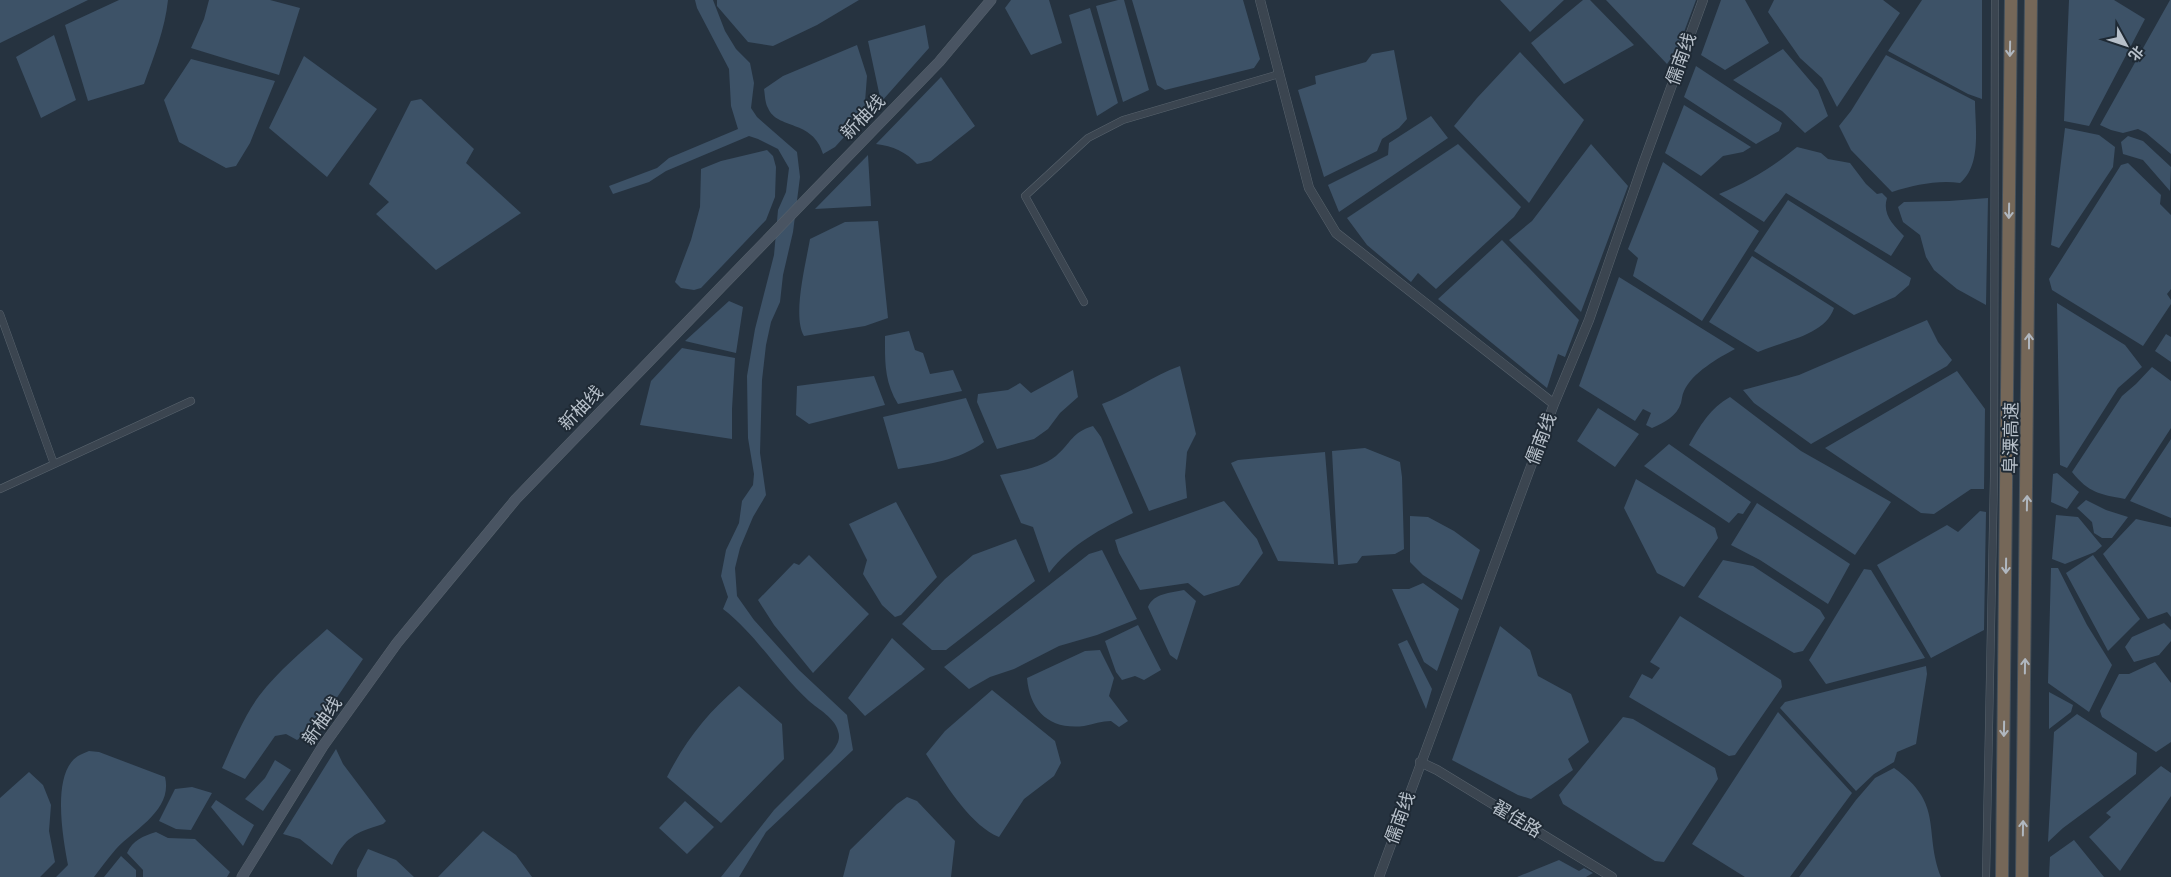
<svg xmlns="http://www.w3.org/2000/svg" width="2171" height="877" viewBox="0 0 2171 877" font-family="Barlow,'Noto Sans SC',sans-serif">
<rect width="100%" height="100%" fill="#263340"/>
<path fill="#3d5267" d="M0 0H88L0 43Z
M119 0H168C165 29 154 56 144 84L88 101 65 25Z
M209 0H270L300 8 279 75 191 48 204 19Z
M695 0H713L725 31 736 49 750 63 754 83 751 108 757 117 797 152 800 177 793 232 783 275 780 302 771 322 766 345 762 380 760 453 766 495 753 517 740 548 735 568 737 596 754 620 799 670 847 715 853 750 766 832 739 877H721L774 810 832 752C837 745 841 739 838 731 835 718 818 709 809 701 778 673 757 635 723 609L728 597 721 576 726 550 739 523 742 501 753 485 754 474 748 438 747 376 755 329 774 255 778 210 786 192 789 168 778 149 758 139 749 136 666 171 649 182 613 194 609 186 657 168 669 158 738 129 731 106 729 69 697 8Z
M717 0H859L817 25 773 46 748 42 717 6Z
M1011 0H1049L1062 43 1031 55 1005 8Z
M1118 0H1124L1149 90 1123 102 1096 6Z
M1132 0H1243L1260 59 1254 68 1165 90 1157 85Z
M1500 0H1564L1530 32Z
M1583 0H1590L1634 45 1564 84 1531 43Z
M1606 0H1696L1678 48 1667 64Z
M1721 0H1745L1769 43 1725 70 1701 55Z
M1774 0H1883L1900 13 1837 107 1822 78 1800 58 1768 12Z
M1922 0H1982V99L1968 94 1888 51Z
M2069 0H2114L2145 19 2089 126 2064 121Z
M2170 0H2171V154L2146 133 2138 129 2123 133 2111 130 2100 125Z
M1090 8 1118 103 1097 116 1069 15Z
M925 25 929 48 881 102 868 41Z
M54 35 76 100 41 118 16 57Z
M857 45 867 76 864 115 835 147 823 154C813 119 777 130 768 108 765 103 765 95 764 89L783 76Z
M1783 49 1818 90 1828 116 1805 133 1782 111 1733 80Z
M1394 50 1407 119 1399 128 1382 139 1377 151 1324 177 1298 90 1316 84 1315 76 1366 62 1372 54Z
M1520 52 1584 120 1529 203 1454 126 1477 98Z
M1886 55 1975 101C1975 126 1982 165 1960 183 1937 180 1915 185 1892 192L1851 150 1839 126 1851 111Z
M304 56 377 109 327 177 269 128Z
M191 59 275 81 250 143 236 166 226 168 179 142 164 100Z
M1696 66 1782 123 1779 131 1756 144 1684 97Z
M941 77 975 126 931 161 917 164C906 152 893 146 876 144Z
M421 99 474 149 466 163 521 213 436 270 376 214 389 202 369 184 411 101Z
M1684 105 1751 147 1743 152 1723 156 1701 176 1665 153Z
M1431 116 1448 138 1339 212 1328 185 1388 155 1389 143Z
M2065 128 2099 135 2115 147 2113 167 2059 248 2051 245Z
M2128 136 2143 141 2171 167 2170 191 2143 160 2123 154 2121 142Z
M1458 144 1521 207 1514 217 1436 289 1418 273 1411 282 1367 245 1347 218Z
M1591 144 1628 186 1581 312 1509 240 1532 221Z
M1797 147 1821 153 1828 159 1850 163 1866 184 1877 194 1882 193 1887 198C1882 214 1893 225 1904 236L1891 256 1786 193 1764 222 1719 194C1748 182 1773 167 1797 147Z
M767 150 773 156 776 167 775 197 766 220 701 288 694 290 681 288 675 282 691 240 700 207 701 169 721 161Z
M868 155 871 206 815 209Z
M1663 162 1759 231 1702 321 1633 276 1638 258 1628 249Z
M2128 163 2161 195 2160 204 2171 215V289L2167 294 2171 300V304L2143 346 2052 290 2049 279 2121 165Z
M1988 198 1986 305 1957 289 1934 270 1926 257 1920 235 1903 222 1898 207 1904 202 1949 201Z
M1788 200 1911 278 1909 285 1895 297 1854 315 1754 251Z
M878 221 888 318 865 326 804 336C792 316 806 263 810 239L845 222Z
M1502 240 1579 320 1565 357 1558 354 1547 388 1438 299Z
M1752 256 1834 308C1825 336 1782 341 1758 352L1709 322Z
M1619 277 1735 349C1718 358 1692 373 1684 391 1682 395 1682 399 1681 403 1677 416 1664 423 1652 428L1646 425 1651 413 1643 409 1635 421 1579 386Z
M729 301 743 307 736 353 685 341Z
M2057 303 2125 345 2142 367 2118 388 2067 468 2060 465Z
M1927 320 1938 342 1952 360 1947 366 1811 444 1754 403 1743 390 1799 375Z
M909 331 915 350 923 353 930 374 953 370 962 391 898 404C884 381 885 361 885 336Z
M2166 334 2171 337V362L2155 351Z
M682 348 735 358 732 409V439L640 425 651 381Z
M1180 366 1196 434 1187 452 1185 476 1187 498 1149 511 1102 404C1129 394 1152 376 1180 366Z
M2152 367 2171 381V428L2125 499C2099 494 2089 493 2072 472L2122 396 2136 384Z
M1073 370 1078 397 1060 413 1048 429 1034 439 997 449 977 402 978 394 1008 390 1020 383 1031 393Z
M1957 371 1985 409 1984 489H1971L1934 514 1921 513 1825 448Z
M874 376 885 405 809 424 796 415 797 386Z
M1730 397 1801 451 1891 502 1855 555 1689 445C1700 426 1710 408 1730 397Z
M966 398 984 442C958 461 929 464 898 469L883 417Z
M1598 408 1639 434 1615 467 1577 441Z
M1093 426 1101 437 1133 513C1101 529 1071 544 1049 573L1033 527 1021 523 1000 475C1019 471 1041 468 1056 456 1071 443 1072 432 1093 426Z
M2171 439V518L2130 501Z
M1669 444 1751 502 1743 514 1738 513 1729 523 1644 466Z
M1365 448 1400 462 1402 477 1404 549 1395 554 1362 556 1357 563 1338 565 1332 451Z
M1325 452 1334 564 1278 561 1231 463 1238 460Z
M2057 473 2079 492 2067 509 2051 502 2053 474Z
M1636 479 1715 528 1718 538 1684 587 1657 573 1624 508Z
M2086 500 2106 510 2128 517 2112 538H2102L2094 533 2092 522 2077 508Z
M1224 501 1257 539 1263 553 1239 585 1204 596 1188 583 1140 590 1119 553 1115 540Z
M896 502 937 577 901 615 895 617 882 605 863 574 867 560 849 524Z
M1757 503 1850 564 1828 604 1760 560 1731 545Z
M1980 511 1986 512 1984 630 1931 658 1877 565 1947 525 1958 532Z
M2056 515 2078 517 2102 546 2095 552 2065 564 2052 559Z
M1410 516 1428 517 1454 531 1480 550 1462 600 1423 575 1410 562Z
M2136 519 2171 527V617L2167 612 2148 619 2103 554Z
M1016 539 1035 581 946 650H932L902 624 945 579 973 555Z
M1102 550 1137 619 1097 635 1059 646 1014 669 990 677 969 689 944 667 1089 554Z
M809 555 869 614 813 673 774 625 758 600 794 563 799 565Z
M2093 555 2140 619 2108 651 2066 573Z
M1723 560 1753 566 1820 610 1825 618 1803 651 1794 653 1698 597Z
M2051 568H2058L2087 625 2112 665 2089 712 2048 683Z
M1864 569 1871 570 1925 658 1826 684 1809 660Z
M1423 583 1459 609 1437 671 1424 662 1392 589H1409Z
M1184 590 1196 601 1177 660 1170 655 1148 607C1154 593 1170 593 1184 590Z
M1680 616 1781 680 1782 687 1735 755 1729 756 1629 697 1642 674 1652 679 1660 668 1650 662Z
M2164 623 2171 630V641L2159 655 2134 662 2125 647 2132 637Z
M1138 625 1161 670 1144 680 1135 676 1122 680 1116 672 1105 641Z
M1500 626 1530 650 1538 676 1571 694 1589 742 1568 759 1573 770 1531 799 1518 795 1452 760Z
M327 629 363 659 319 724 297 740 286 734 275 736 245 779 222 768C233 744 243 718 259 696 278 671 304 650 327 629Z
M892 638 925 669 865 716 848 698Z
M1407 640 1432 689 1426 709 1398 644Z
M1100 650 1114 678 1109 696 1128 721 1119 727 1111 721C1102 721 1093 724 1084 726 1049 730 1030 711 1027 678L1085 651Z
M2155 662 2171 683V742L2156 752 2102 717 2100 711 2119 674H2129Z
M1926 666 1927 674 1916 744 1897 752 1894 762 1874 774 1856 791 1780 708 1785 702Z
M739 686 782 724 784 759 721 823 667 777C686 740 707 713 739 686Z
M992 690 1055 741 1061 763 1054 776 1024 799 999 837C969 825 943 780 926 754L945 731Z
M2049 692 2073 705 2071 712 2049 729Z
M1778 712 1852 793 1790 877H1745L1692 844Z
M2077 714 2137 753 2136 774 2063 828 2048 842 2054 732Z
M1623 717 1633 719 1715 768 1718 779 1664 862 1655 861 1563 804 1559 795Z
M336 749 343 764 386 821 383 824C354 833 345 837 332 865L300 839 283 834Z
M89 751 99 752 165 777C173 810 135 829 116 849 108 858 101 868 94 877H56L68 865C63 839 51 773 78 756 81 754 85 753 89 751Z
M275 760 291 770 263 811 245 799 265 778Z
M2161 766 2171 773V796L2120 871 2089 837 2111 817 2106 813Z
M1894 768C1945 804 1923 831 1941 877H1799L1856 800 1875 778Z
M29 772 43 785 51 805 49 831 55 862 40 877H0V798Z
M192 787 212 793 191 830 176 829 159 821 175 789Z
M907 797 917 801 955 841 951 877H843L850 850 897 804Z
M216 800 254 825 243 846 211 807Z
M685 801 714 827 687 854 659 828Z
M483 831 516 855 532 877H438Z
M156 832 168 838 195 839 230 872 227 877H143V870L127 853C133 840 143 836 156 832Z
M2074 840 2104 877H2049L2050 857Z
M368 849 396 860 414 877H357V870Z
M121 856 136 870V877H104Z
M1559 860 1579 871 1584 868 1593 873 1586 877H1517Z"/>
<g fill="none" stroke-linecap="round" stroke-linejoin="round">
<defs>
<path id="minor" d="M1084 302 1025 196 1088 138 1123 120 1279 74
M0 314 54 464
M0 489 191 401
M1986 877 1994 476 1995 0"/>
<path id="tertiary" d="M1260 0 1309 188 1336 233 1554 404
M1420 762 1437 770 1612 877
M1379 877 1554 404 1589 320 1643 164 1703 0"/>
<path id="secondary" d="M242 877 323 746 397 643 516 499 939 62 991 0"/>
<path id="motorway" d="M2002 877 2011 0
M2022 877 2031 0"/>
</defs>
<use href="#minor" stroke="#58636d" stroke-width="8"/>
<use href="#tertiary" stroke="#58636d" stroke-width="10"/>
<use href="#secondary" stroke="#58636d" stroke-width="11"/>
<use href="#motorway" stroke="#45505a" stroke-width="14"/>
<use href="#minor" stroke="#3b4550" stroke-width="7"/>
<use href="#tertiary" stroke="#3b4550" stroke-width="9"/>
<use href="#secondary" stroke="#495462" stroke-width="10"/>
<use href="#motorway" stroke="#756758" stroke-width="12"/>
</g>
<defs><path id="oneway-shaft" d="M-6 0H5M1.5-3L5.5 0L1.5 3" fill="none" stroke-width="1.6" stroke-linecap="round" stroke-linejoin="round" transform="scale(1.25)"/></defs>
<g stroke="#b0b7bf">
<use href="#oneway-shaft" transform="translate(2010 49) rotate(91)"/>
<use href="#oneway-shaft" transform="translate(2009 211) rotate(91)"/>
<use href="#oneway-shaft" transform="translate(2029 341) rotate(-90)"/>
<use href="#oneway-shaft" transform="translate(2027 503) rotate(-89)"/>
<use href="#oneway-shaft" transform="translate(2006 566) rotate(91)"/>
<use href="#oneway-shaft" transform="translate(2025 666) rotate(-89)"/>
<use href="#oneway-shaft" transform="translate(2004 729) rotate(91)"/>
<use href="#oneway-shaft" transform="translate(2023 828) rotate(-89)"/>
</g>
<g text-anchor="middle" stroke-width="4" stroke-linejoin="round" paint-order="stroke">
<g font-size="18" fill="#b7c0ca" stroke="#1f2a35">
<text transform="translate(1681 59) rotate(-70)" y="6">儒南线</text>
<text transform="translate(863 117) rotate(-46)" y="6">新柚线</text>
<text transform="translate(581 408) rotate(-46)" y="6">新柚线</text>
<text transform="translate(2011 438) rotate(-89)" y="6">阜溧高速</text>
<text transform="translate(1541 439) rotate(-69)" y="6">儒南线</text>
<text transform="translate(322 721) rotate(-55)" y="6">新柚线</text>
<text transform="translate(1400 818) rotate(-70)" y="6">儒南线</text>
<text transform="translate(1517 819) rotate(31)" y="6">翟佳路</text>
</g>
</g>
<g transform="translate(2126 45) rotate(130)" stroke="#1f2a35" stroke-width="4" paint-order="stroke">
<path d="M0-4L9 19L0 12L-9 19Z" fill="#b7c0ca"/>
<text y="-8" font-size="14" font-weight="bold" text-anchor="middle" fill="#b7c0ca">北</text>
</g>
</svg>
